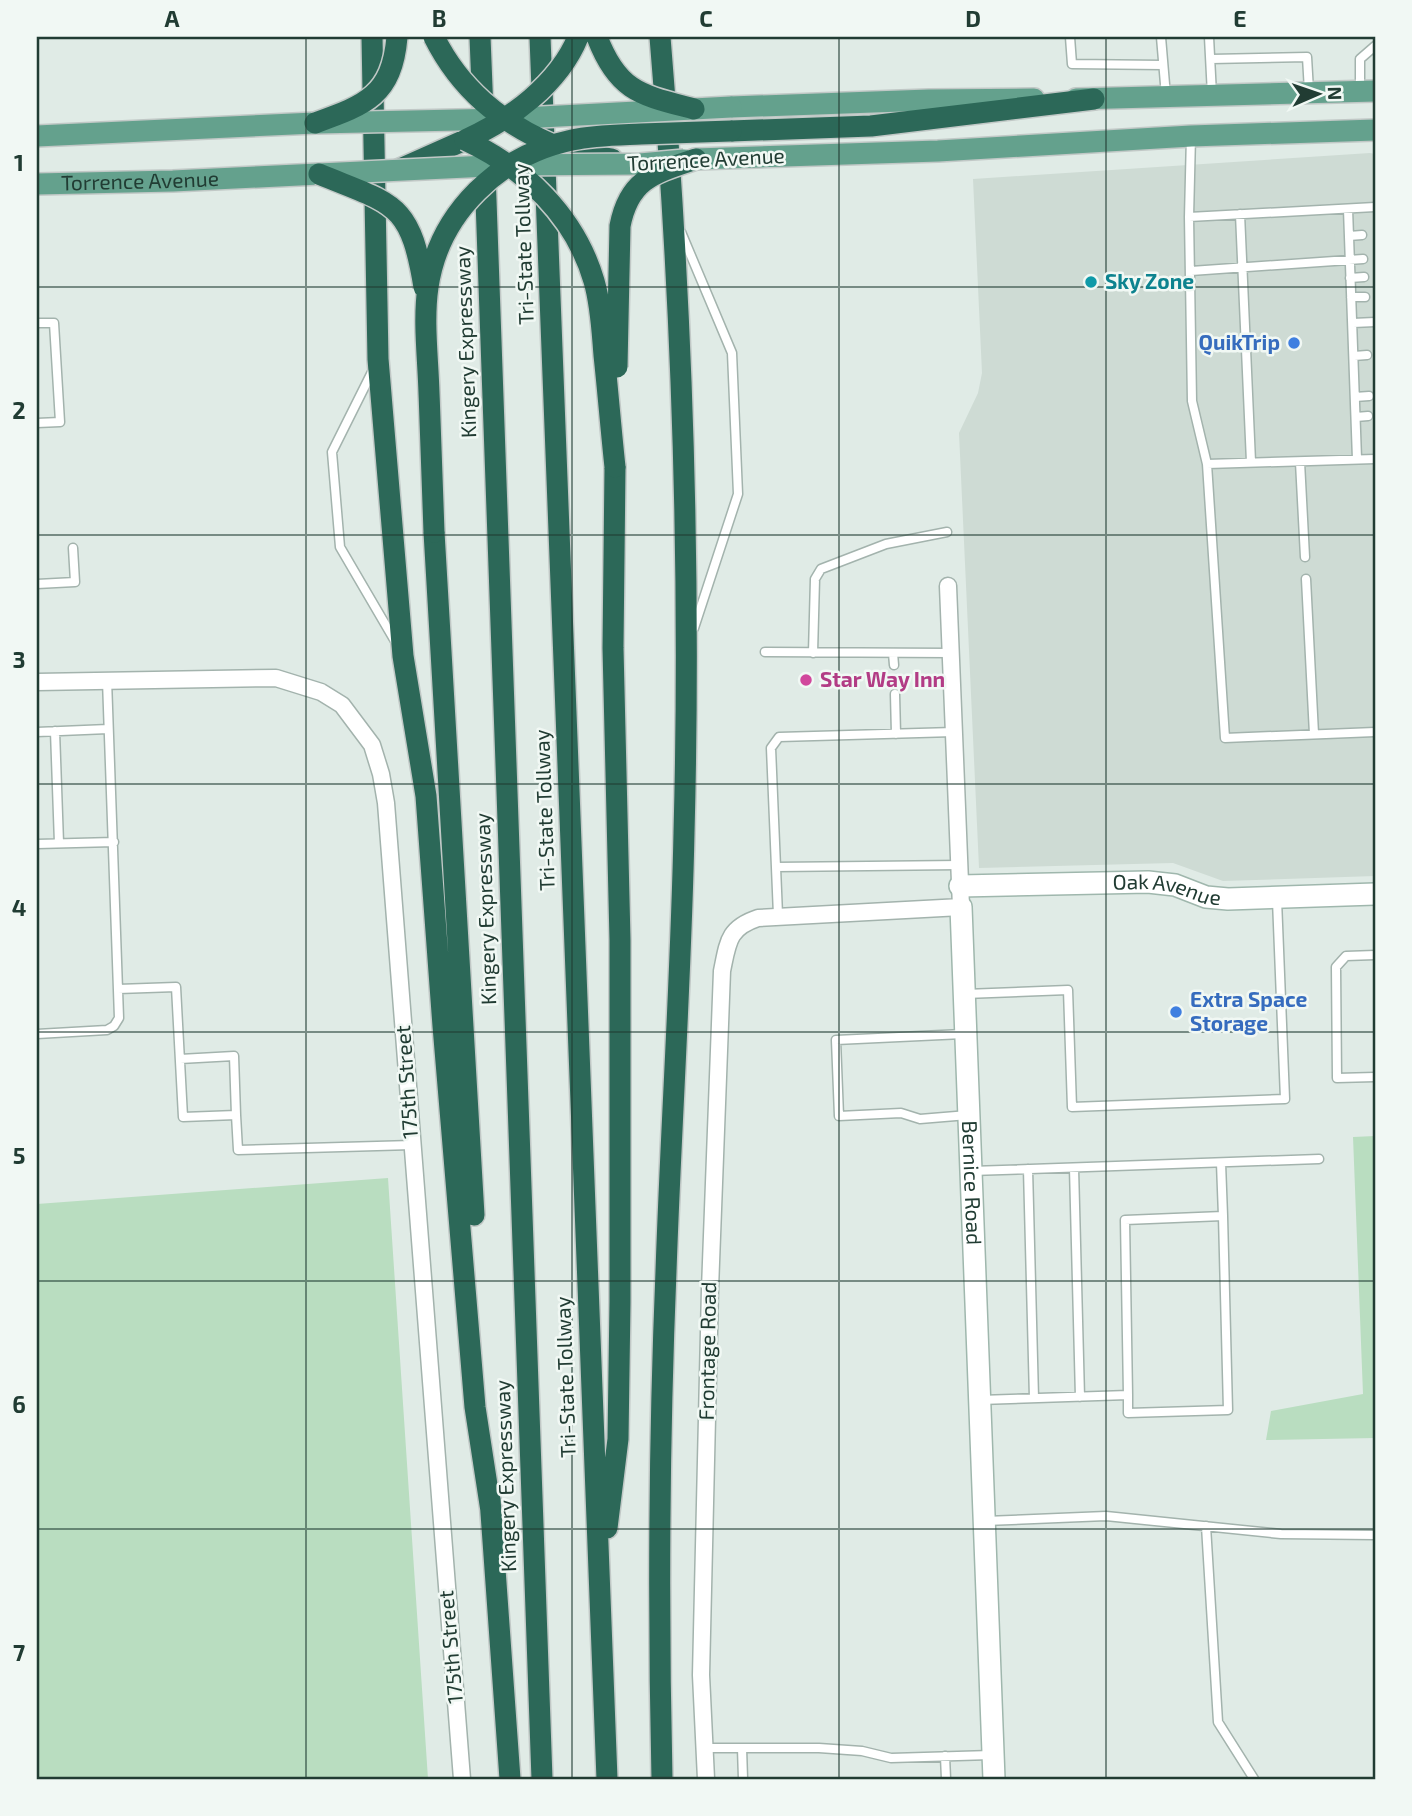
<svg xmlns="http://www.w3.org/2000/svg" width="1412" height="1816" viewBox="0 0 1412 1816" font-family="'Exo 2',sans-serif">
<rect width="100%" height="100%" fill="#e0ebe6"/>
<path fill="#cedbd4" d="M1370 153 1375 154V876L1223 881 1173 863 979 868 959 433 978 393 982 373 973 179Z"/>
<path fill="#b9ddc0" d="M1375 1136V1438L1266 1440 1271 1411 1363 1394 1353 1137Z
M388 1178 428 1779H37V1204Z"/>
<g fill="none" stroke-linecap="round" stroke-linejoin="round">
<defs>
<path id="lane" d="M1070 37 1072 64 1163 65
M1161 37 1166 96
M1209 37 1212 95
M1211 59 1307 57 1309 91
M1360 91V59L1375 46
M1191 136 1189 217 1192 401 1207 464 1225 738 1375 732
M1348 209 1357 459
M1240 214 1251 462
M1189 217 1375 207
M681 232 732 353 738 494 694 628
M1349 236 1362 235
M1191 271 1363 259
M1350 278 1364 277
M1351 297H1365
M37 323H54L60 422 37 423
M1353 323 1375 322
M1354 356 1367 355
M374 368 332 452 340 547 395 641
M1355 397 1369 396
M1356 417 1368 416
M1300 462 1305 557
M1207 464 1375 459
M1306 579 1314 734
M37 584 75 582 73 548
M765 652 951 653
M813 653 815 579 821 569 886 544 947 532
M893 653 894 665
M895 694 896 734
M55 731 59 843
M37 732 108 729
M37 844 114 842
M776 867 960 865
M778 915 771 748 779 737 954 732
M1375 955 1346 956 1336 967 1337 1078 1375 1077
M118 989 176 987 183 1117 236 1115 238 1150 412 1145
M965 994 1068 990 1072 1107 1285 1099 1277 900
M37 1034 107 1030 114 1026 119 1018 107 680
M963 1034 836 1040 839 1116 901 1113 920 1119 968 1115
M180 1059 234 1056 236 1115
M1221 1163 1223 1216
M1074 1168 1080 1397
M1028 1169 1034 1398
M971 1171 1319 1159
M980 1400 1128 1395 1125 1220 1223 1216 1228 1410 1128 1413V1395
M985 1521 1106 1516 1281 1534 1375 1535
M1206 1526 1218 1722 1254 1779
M704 1748H819L862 1751 891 1758 991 1755
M742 1748 743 1779
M945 1756 946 1779"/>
<path id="street" d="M37 682 276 678 321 692 342 705 372 745 381 774 386 803 462 1779
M706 1779 701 1675 710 1289 722 971C728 942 728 928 758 918L961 907 948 586"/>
<g id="secondary">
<path id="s1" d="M960 886 1148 882 1175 885 1206 897 1228 899 1375 894"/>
<path id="s2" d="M961 907 994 1779"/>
</g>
<g id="primary">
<path d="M1076 99 1375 91"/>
<path d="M731 107 929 100 1034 99"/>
<path d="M37 136 315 123"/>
<path d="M696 159 938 151 1191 136 1375 130"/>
<path id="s3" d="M37 184 173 181 319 174"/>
</g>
<path id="highway" d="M372 37 378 359 403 656 426 796 443 1026 475 1407 491 1511
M480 37 483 112
M540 37 607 1779
M660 37C682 302 691 568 684 833 681 979 671 1125 666 1271 659 1441 658 1610 662 1779
M731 131 871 126 1094 99
M553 145 582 154 612 159
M400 169 465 140
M485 172 542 1779
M434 532 474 1215
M490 1499 510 1779
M607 1528 618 1439 620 1302V940L613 648 615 467"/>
</defs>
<use href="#lane" stroke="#a3b3ad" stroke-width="11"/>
<use href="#street" stroke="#a3b3ad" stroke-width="19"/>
<use href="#secondary" stroke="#9fb7ad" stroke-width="24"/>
<use href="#primary" stroke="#c1c8c6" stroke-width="24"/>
<use href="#highway" stroke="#c1c8c6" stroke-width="24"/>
<use href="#lane" stroke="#fff" stroke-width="8"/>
<use href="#street" stroke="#fff" stroke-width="16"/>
<use href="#secondary" stroke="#fff" stroke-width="21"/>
<use href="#primary" stroke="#64a18d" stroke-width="21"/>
<use href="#highway" stroke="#2c6858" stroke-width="21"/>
<defs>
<path id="primary-bridge" d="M317 123 505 119 731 107
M319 174 509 165 640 164 684 160"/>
<path id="highway-bridge" d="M434 37C460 89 500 122 553 145
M597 37C618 92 641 95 694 109
M315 123C365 105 392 96 397 37
M465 140C525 168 575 216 594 281 601 305 602 331 604 355 608 392 611 430 615 467
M465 140C510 120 559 84 578 37
M319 174C394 205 410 201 424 287
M617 367 620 226C629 179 654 173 696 159
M434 532C432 485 431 439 429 393 428 358 423 321 428 287 439 212 500 155 572 140 594 135 618 135 641 134 671 133 701 132 731 131"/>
</defs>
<use href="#primary-bridge" stroke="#c1c8c6" stroke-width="24" stroke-linecap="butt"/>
<use href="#highway-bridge" stroke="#c1c8c6" stroke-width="24" stroke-linecap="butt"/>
<use href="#primary-bridge" stroke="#64a18d" stroke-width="21"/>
<use href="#highway-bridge" stroke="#2c6858" stroke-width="21"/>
</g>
<path fill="none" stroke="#213c33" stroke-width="2" stroke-opacity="0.55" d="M306 37V1779M572 37V1779M839 37V1779M1106 37V1779M37 287H1375M37 535H1375M37 784H1375M37 1032H1375M37 1281H1375M37 1529H1375"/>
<circle fill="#0f9aa8" stroke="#f1f8f4" stroke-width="2.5" cx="1091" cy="282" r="7"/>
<g fill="#3f7fe0" stroke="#f1f8f4" stroke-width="2.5">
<circle cx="1294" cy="343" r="7"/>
<circle cx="1176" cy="1012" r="7"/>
</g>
<circle fill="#d1479c" stroke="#f1f8f4" stroke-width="2.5" cx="806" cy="680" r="7"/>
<g text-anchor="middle" stroke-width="5" stroke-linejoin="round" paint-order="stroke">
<g font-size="21" fill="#213c33" stroke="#f1f8f4">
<text transform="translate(706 160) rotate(-3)" y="7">Torrence Avenue</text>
<text dy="7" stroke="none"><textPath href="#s3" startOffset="103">Torrence Avenue</textPath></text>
<text transform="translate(524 244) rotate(-92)" y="7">Tri-State Tollway</text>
<text transform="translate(466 342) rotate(-92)" y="7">Kingery Expressway</text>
<text transform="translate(545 810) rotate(-92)" y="7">Tri-State Tollway</text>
<text dy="7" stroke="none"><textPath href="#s1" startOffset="208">Oak Avenue</textPath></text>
<text transform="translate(486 909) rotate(-92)" y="7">Kingery Expressway</text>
<text transform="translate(407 1082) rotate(-94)" y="7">175th Street</text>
<text dy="7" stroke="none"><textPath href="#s2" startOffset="276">Bernice Road</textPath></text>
<text transform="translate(708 1351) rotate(-89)" y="7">Frontage Road</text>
<text transform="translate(566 1377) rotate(-92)" y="7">Tri-State Tollway</text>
<text transform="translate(506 1476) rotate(-92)" y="7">Kingery Expressway</text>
<text transform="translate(451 1647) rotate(-95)" y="7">175th Street</text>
</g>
<g font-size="21" font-weight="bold" fill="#0d838f" stroke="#f1f8f4" text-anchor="start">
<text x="1105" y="289">Sky Zone</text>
</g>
<g font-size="21" font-weight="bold" fill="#366cbe" stroke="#f1f8f4" text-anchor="end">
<text x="1280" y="350">QuikTrip</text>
<text x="1190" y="1007" text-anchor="start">Extra Space<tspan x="1190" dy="24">Storage</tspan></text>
</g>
<g font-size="21" font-weight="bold" fill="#b23c85" stroke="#f1f8f4" text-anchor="start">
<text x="820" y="687">Star Way Inn</text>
</g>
</g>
<rect width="1412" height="1816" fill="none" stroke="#f1f8f4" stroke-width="77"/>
<g transform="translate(1318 94) rotate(88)" stroke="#f1f8f4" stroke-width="5" paint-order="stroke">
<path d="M0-5L12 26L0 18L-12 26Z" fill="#213c33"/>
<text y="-10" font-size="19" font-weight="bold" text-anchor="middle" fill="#213c33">N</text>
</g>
<rect x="38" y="38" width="1336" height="1740" fill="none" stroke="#213c33" stroke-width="2.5"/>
<g font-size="23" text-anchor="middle" font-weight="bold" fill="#213c33">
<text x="172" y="27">A</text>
<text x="439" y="27">B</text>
<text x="706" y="27">C</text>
<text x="973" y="27">D</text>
<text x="1240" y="27">E</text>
<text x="19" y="171">1</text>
<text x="19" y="419">2</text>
<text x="19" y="668">3</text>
<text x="19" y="916">4</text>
<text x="19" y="1164">5</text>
<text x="19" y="1413">6</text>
<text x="19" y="1661">7</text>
</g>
</svg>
